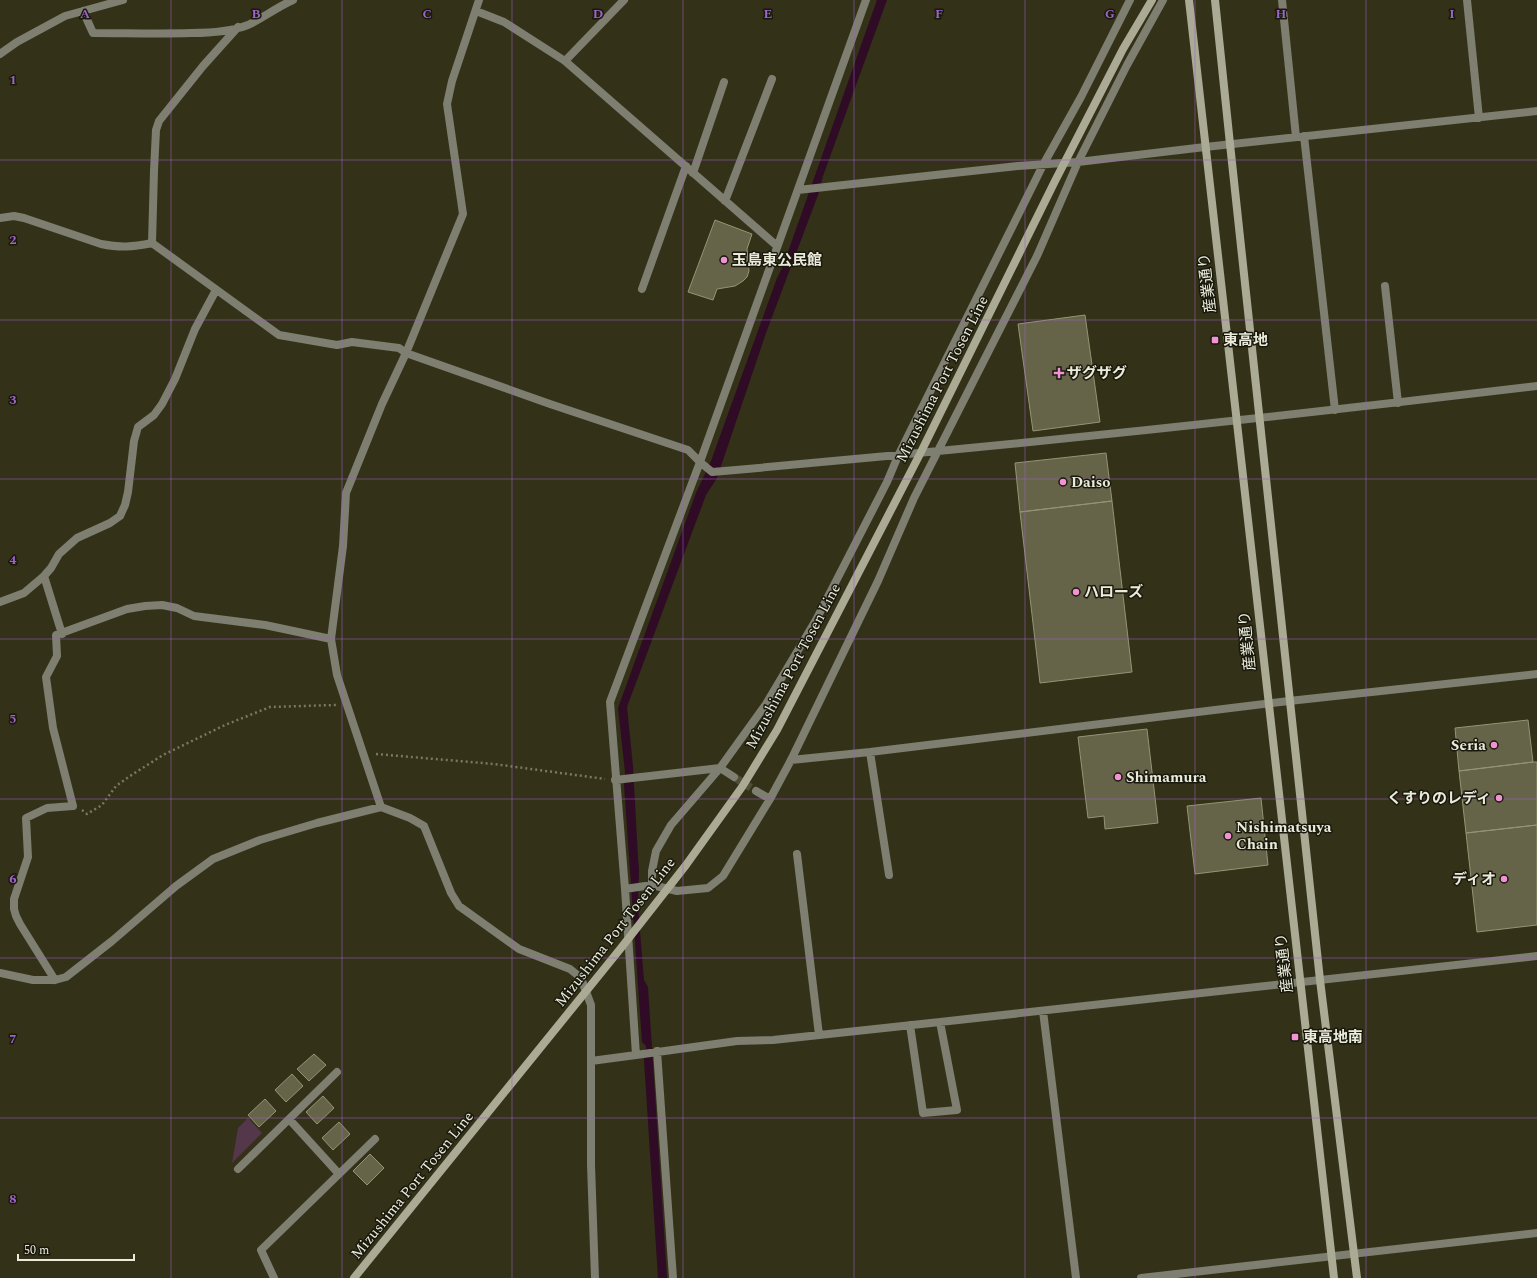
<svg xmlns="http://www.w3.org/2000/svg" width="1537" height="1278" viewBox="0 0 1537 1278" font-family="Spectral,'Noto Sans JP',serif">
<rect width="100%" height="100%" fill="#333117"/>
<path fill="#55374b" d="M248 1118 262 1133 232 1163 238 1128Z"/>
<path fill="#300b26" d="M877 0H887L823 176 818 195 766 333 717 478 706 495 627 707 633 766 638 858 639 869 638 907 644 980 648 987 667 1278H658L644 1060 646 1046 642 1042 624 785 625 772 618 708 696 493 711 461 777 278 783 266Z"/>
<path fill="#656448" stroke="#959476" d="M715 220 752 234 747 249 749 271 747 277 743 281 735 286 717 289 713 300 688 292Z
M1085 315 1100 422 1033 431 1018 324Z
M1106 453 1112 501 1020 512 1015 463Z
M1112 501 1132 672 1040 683 1020 512Z
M1528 720 1533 762 1459 771 1455 728Z
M1147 729 1158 823 1105 829 1104 816 1088 818 1078 737Z
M1533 762H1537V825L1466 833 1459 771Z
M1261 798 1268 865 1195 874 1187 806Z
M1537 825V925L1477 932 1466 833Z
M314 1054 326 1065 309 1081 297 1069Z
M292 1074 303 1086 286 1102 275 1090Z
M323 1096 334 1108 317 1124 306 1112Z
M265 1099 276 1111 259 1127 248 1115Z
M339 1122 350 1134 333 1150 322 1138Z
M370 1154 384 1168 367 1185 353 1171Z"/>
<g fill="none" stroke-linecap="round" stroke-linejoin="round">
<path stroke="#4f4d34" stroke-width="8" stroke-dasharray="8 4" stroke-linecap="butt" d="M734 777 756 791"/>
<path stroke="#7a7963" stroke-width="2.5" stroke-dasharray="2 3" stroke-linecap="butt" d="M376 754 494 764 605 779
M82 810 87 814 102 805 116 786 130 776 163 755 225 725 270 707 336 705"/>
<path stroke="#7e7e71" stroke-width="8" d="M866 0 700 462 610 702 625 889 636 1055 737 1041 773 1040 940 1022 1537 956
M1282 0 1296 137
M1467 0 1479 118
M83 11 93 33C126 33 158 34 191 33 209 33 230 32 248 25 263 18 277 7 293 0
M476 11 504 22 565 61 777 246
M0 54 17 42 65 16 123 0
M565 61 624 0
M1304 136 1335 410
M693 173 724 82
M798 190 1018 166 1078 162 1205 147 1537 111
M725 201 772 79
M0 218 14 216 24 218 101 244C121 248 132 247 152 243L279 335 337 345 352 342 399 348 406 353 550 404 688 450 700 462 712 472C988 448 1263 419 1537 386
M152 243 154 171 156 130 159 121 203 66 238 27
M1385 286 1398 403
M642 289 686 166
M44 576 51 568 59 554 77 538 110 523 120 516 125 505 128 492 134 441 138 427 154 415 162 404 175 379 195 329 216 290
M0 602 24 593 44 576 62 634
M870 752 889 875
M791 760 870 752 1289 701 1537 674
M615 780 720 768 734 777
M756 791 770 799
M381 807 337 675 331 639 343 546 346 493 382 404 406 353 463 214 447 104 452 81 479 0
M797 854 819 1035
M652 885V871L656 851 671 825 720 768 766 704 816 620 887 482 898 456 1043 165 1081 97 1130 0
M625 889 652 885 677 891 708 888 723 876 770 799 791 760 878 581 914 498 1037 256 1078 162 1127 65 1163 0
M0 973 33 980H55L66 977 112 941 176 886 213 859 260 840 317 823 381 807 410 818 424 826 451 893 459 906 519 949 570 969 581 978 591 1005V1061
M55 980 20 924 16 916 14 909V899L28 857 26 818 47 808 73 806 53 728 46 677 57 656 56 635 127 609 145 606 162 605 177 608 194 616 265 625 331 639
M1043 1011 1076 1278
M910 1025 923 1113 957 1110 940 1022
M657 1051 673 1278
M289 1119 339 1174
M238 1169 337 1072
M274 1278 261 1250 375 1139
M595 1278 591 1165V1061L636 1055
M1141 1278 1537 1233"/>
<path stroke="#aaaa95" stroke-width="8" d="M1189 0 1334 1278
M1215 0 1230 144 1320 980 1357 1278
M354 1278 621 948 686 865 742 787 777 730 920 454 1055 181 1123 49 1152 0"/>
</g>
<path fill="none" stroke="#9d65c7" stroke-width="1" stroke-opacity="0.55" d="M171 0V1278M342 0V1278M512 0V1278M683 0V1278M854 0V1278M1025 0V1278M1195 0V1278M1366 0V1278M0 160H1537M0 320H1537M0 479H1537M0 639H1537M0 799H1537M0 958H1537M0 1118H1537"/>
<g fill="#f391d5" stroke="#19180d" stroke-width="1.5">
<circle cx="724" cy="260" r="4"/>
<rect x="1211" y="336" width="8" height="8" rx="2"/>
<path d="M1057 367h4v4h4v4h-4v4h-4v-4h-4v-4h4z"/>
<circle cx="1063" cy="482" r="4"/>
<circle cx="1076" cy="592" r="4"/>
<circle cx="1494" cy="745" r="4"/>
<circle cx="1118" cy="777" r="4"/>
<circle cx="1499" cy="798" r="4"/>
<circle cx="1228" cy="836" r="4"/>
<circle cx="1504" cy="879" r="4"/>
<rect x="1291" y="1033" width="8" height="8" rx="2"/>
</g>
<g text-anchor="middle" stroke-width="3" stroke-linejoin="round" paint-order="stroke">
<g font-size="15" font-weight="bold" fill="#ebebdb" stroke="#19180d" text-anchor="start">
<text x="732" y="265">玉島東公民館</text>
<text x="1223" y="345">東高地</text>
<text x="1067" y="378">ザグザグ</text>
<text x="1071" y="487">Daiso</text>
<text x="1084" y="597">ハローズ</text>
<text x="1486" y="750" text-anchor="end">Seria</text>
<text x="1126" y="782">Shimamura</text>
<text x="1491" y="803" text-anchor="end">くすりのレディ</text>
<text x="1236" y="832">Nishimatsuya<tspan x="1236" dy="17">Chain</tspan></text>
<text x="1496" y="884" text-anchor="end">ディオ</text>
<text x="1303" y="1042">東高地南</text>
</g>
<g font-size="15" fill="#ebebdb" stroke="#19180d">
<text transform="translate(1207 283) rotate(-97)" y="5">産業通り</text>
<text transform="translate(942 379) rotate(-63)" y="5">Mizushima Port Tosen Line</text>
<text transform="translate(1247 641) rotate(-96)" y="5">産業通り</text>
<text transform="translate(793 666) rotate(-62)" y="5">Mizushima Port Tosen Line</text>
<text transform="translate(615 932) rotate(-52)" y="5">Mizushima Port Tosen Line</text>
<text transform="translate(1284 963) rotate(-97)" y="5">産業通り</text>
<text transform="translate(412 1185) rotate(-51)" y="5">Mizushima Port Tosen Line</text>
</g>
</g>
<g font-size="13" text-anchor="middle" font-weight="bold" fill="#9d65c7" stroke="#19180d" stroke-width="3" stroke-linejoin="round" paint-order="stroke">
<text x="85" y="18">A</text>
<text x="256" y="18">B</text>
<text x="427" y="18">C</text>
<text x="598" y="18">D</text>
<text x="768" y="18">E</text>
<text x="939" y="18">F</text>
<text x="1110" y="18">G</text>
<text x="1281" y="18">H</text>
<text x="1452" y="18">I</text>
<text x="13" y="84">1</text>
<text x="13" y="244">2</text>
<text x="13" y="404">3</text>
<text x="13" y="564">4</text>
<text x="13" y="723">5</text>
<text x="13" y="883">6</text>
<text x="13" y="1043">7</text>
<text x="13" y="1203">8</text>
</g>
<path d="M18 1254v6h116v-6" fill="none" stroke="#ebebdb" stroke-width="2"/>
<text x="24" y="1254" font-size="12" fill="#ebebdb" stroke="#19180d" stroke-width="3" paint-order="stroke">50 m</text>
</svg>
